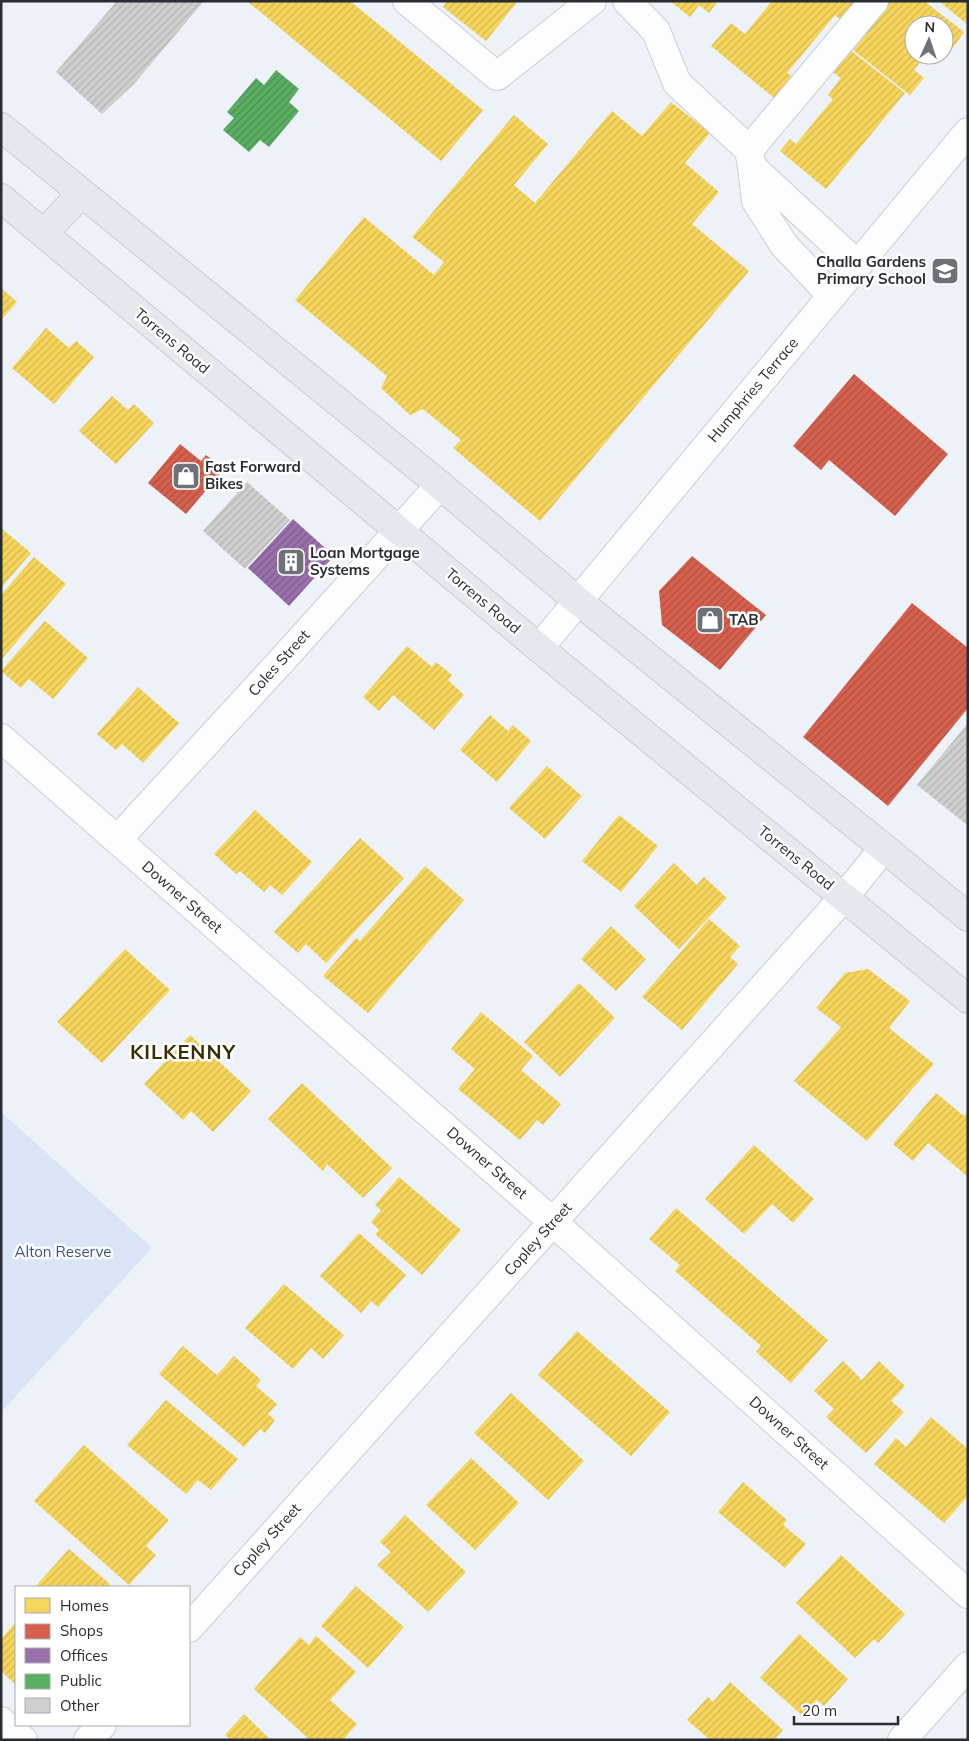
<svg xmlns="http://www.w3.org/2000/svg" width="969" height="1741" viewBox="0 0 969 1741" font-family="Mulish,sans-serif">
<defs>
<pattern id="homes-hatch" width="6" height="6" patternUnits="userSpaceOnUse" patternTransform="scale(1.25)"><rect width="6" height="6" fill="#f6d55c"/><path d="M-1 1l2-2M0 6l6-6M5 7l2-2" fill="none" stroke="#d3b751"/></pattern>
<pattern id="shops-hatch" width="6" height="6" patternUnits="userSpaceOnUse" patternTransform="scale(1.25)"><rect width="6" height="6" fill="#d6604d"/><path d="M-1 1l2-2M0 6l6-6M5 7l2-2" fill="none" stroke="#ae5041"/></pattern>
<pattern id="offices-hatch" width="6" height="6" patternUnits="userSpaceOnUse" patternTransform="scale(1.25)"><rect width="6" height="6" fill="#9970ab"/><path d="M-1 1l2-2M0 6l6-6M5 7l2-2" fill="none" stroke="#7d5c8c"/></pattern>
<pattern id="public-hatch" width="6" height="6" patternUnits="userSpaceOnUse" patternTransform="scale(1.25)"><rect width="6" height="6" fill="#5aae61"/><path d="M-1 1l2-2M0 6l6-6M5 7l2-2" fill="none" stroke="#4a8e51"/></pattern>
<pattern id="building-hatch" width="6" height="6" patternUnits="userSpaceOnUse" patternTransform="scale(1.25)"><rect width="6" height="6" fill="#cecfce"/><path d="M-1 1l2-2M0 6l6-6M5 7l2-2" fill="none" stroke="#b1b2b2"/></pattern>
</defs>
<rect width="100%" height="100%" fill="#edf1f8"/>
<path fill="#d9e4f7" d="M1 1112 152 1248 1 1412Z"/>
<path fill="url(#homes-hatch)" d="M247 1H350L483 110 441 161Z
M447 1H518L486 41 443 7Z
M670 1H718L709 13 699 5 690 17Z
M772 1H856L841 20 835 15 787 73 792 76 774 98 711 46 731 23 745 34Z
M882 1H924L964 32 948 55 944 52V25H914V55H926L914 70 924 78 910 95 853 50 867 33 861 29Z
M939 1H968V25Z
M850 50 905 93 826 189 780 151 790 139 796 144 833 99 828 95 841 78 833 72Z
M671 102 710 133 685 163 719 192 692 224 749 271 540 521 453 448 461 440 423 409 410 415 381 388 387 376 295 300 364 217 434 275 444 262 412 237 514 115 548 144 514 185 535 203 612 111 642 136Z
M1 288 17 302 1 320Z
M46 328 69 348 76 341 94 357 54 404 12 368Z
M112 396 128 410 134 404 154 423 116 464 79 431Z
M1 528 31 553 1 588Z
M34 557 66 584 1 660V595Z
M45 621 88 658 53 699 29 679 21 688 1 671Z
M407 646 432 667 436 662 452 675 448 680 464 695 434 730 393 695 379 711 363 697Z
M138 687 179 723 143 763 122 744 116 750 97 734Z
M490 715 508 731 513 725 531 741 497 782 460 750Z
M547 766 582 796 545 839 509 808Z
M255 810 312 862 282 895 270 885 264 892 240 871 236 874 214 854Z
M619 815 658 846 621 892 582 861Z
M360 838 404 878 326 963 306 944 298 953 274 932Z
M674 863 697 885 704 877 727 898 679 949 634 906Z
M425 866 464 900 368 1013 323 976 356 938 360 941Z
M709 919 740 946 730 957 738 964 682 1030 642 997Z
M611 926 646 959 616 991 581 959Z
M125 949 170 990 102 1063 57 1022Z
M868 969 910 1001 889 1028 934 1064 867 1141 794 1081 841 1027 816 1008 845 973Z
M579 983 615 1018 560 1077 524 1042Z
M481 1012 533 1056 521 1070 561 1104 543 1125 537 1120 520 1140 458 1089 475 1069 451 1049Z
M190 1035 251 1091 213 1132 191 1111 183 1120 144 1084Z
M302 1083 392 1168 363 1198 327 1164 323 1171 268 1119Z
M936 1093 964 1116 968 1112V1177L928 1143 913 1161 893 1144Z
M754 1145 814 1199 793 1223 772 1204 744 1234 705 1199Z
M399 1177 461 1230 422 1275 375 1234 379 1230 371 1222 381 1210 375 1205Z
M676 1208 828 1340 791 1383 756 1352 761 1346 675 1271 680 1265 649 1239Z
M359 1233 406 1275 378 1307 371 1301 361 1313 320 1276Z
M284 1284 344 1335 323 1359 311 1348 293 1369 245 1328Z
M577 1331 670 1412 631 1456 538 1375Z
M183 1346 217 1375 234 1356 261 1380 256 1386 277 1404 268 1414 275 1420 265 1433 260 1429 244 1447 159 1374Z
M843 1361 862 1380 879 1361 905 1386 891 1401 904 1412 866 1453 826 1417 834 1409 814 1391Z
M511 1393 584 1461 548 1500 474 1433Z
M166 1400 238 1459 211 1490 198 1480 186 1494 127 1445Z
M931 1417 968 1449V1496L944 1523 874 1464 896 1438 906 1447Z
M84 1445 169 1520 146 1546 156 1555 129 1585 34 1501Z
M471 1458 519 1503 475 1550 426 1505Z
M743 1482 787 1520 783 1525 806 1544 785 1568 718 1512Z
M405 1515 466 1572 428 1612 377 1565 391 1552 380 1542Z
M69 1549 110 1584 108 1587H35Z
M841 1555 905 1614 878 1643 874 1639 855 1658 796 1603Z
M356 1586 404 1627 368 1668 321 1626Z
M16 1622V1685L1 1671V1639Z
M799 1634 848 1679 824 1706 817 1700 803 1716 760 1678Z
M316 1636 356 1672 330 1700 357 1724 343 1740H310L254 1689 300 1637 309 1645Z
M730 1682 783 1730 774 1740H710L687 1720 708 1697 713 1702Z
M244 1714 271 1740H231L225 1735Z"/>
<path fill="url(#shops-hatch)" d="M854 374 948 454 895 516 829 460 821 470 793 446Z
M180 444 201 461 206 455 224 469 186 514 148 483Z
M692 556 766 615 720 670 662 625 659 591Z
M912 603 968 648V708L888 806 803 737Z"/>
<path fill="url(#offices-hatch)" d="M293 519 334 556 289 606 248 568Z"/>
<path fill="url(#public-hatch)" d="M276 70 299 89 289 102 299 111 269 147 260 140 249 152 223 130 234 118 227 112 256 78 264 85Z"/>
<path fill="url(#building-hatch)" d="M117 1H204L134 84 102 114 56 72Z
M247 482 290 520 245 569 203 531Z
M968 723V822L966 824 917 785Z"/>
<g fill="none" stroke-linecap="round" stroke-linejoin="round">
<defs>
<path id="minor" d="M407 1 497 76 592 1
M627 1 656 31 677 83 749 150 752 167 858 265
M749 150 874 1
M752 167 756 201 784 245 832 296
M539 648 968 132
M1 738 553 1222 968 1594
M117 840 284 658 440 485
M189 1628 844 897 884 848
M1 1721 23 1740
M88 1740 102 1725
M902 1740 968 1666"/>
<path id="major" d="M1 127 440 485 578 601 884 848 968 917
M1 198 539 648 968 999
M44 233 82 193"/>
</defs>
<use href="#minor" stroke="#c9cdd4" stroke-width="30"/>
<use href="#major" stroke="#c9ccd0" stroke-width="30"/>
<use href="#minor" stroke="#fcfdfe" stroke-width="28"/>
<use href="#major" stroke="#e5e8ee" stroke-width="28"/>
</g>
<defs>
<symbol id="school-square" viewBox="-11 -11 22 22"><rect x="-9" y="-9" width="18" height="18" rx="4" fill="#6d7279" stroke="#fff"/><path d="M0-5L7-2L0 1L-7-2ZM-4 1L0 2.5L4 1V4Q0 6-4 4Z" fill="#fff"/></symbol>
<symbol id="shop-square" viewBox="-11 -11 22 22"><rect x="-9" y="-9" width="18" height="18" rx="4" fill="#6d7279" stroke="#fff"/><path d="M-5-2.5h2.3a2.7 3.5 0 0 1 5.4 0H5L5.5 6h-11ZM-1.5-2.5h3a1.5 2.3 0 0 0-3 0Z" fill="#fff"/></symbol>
<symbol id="building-square" viewBox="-11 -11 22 22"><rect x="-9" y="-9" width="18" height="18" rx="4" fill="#6d7279" stroke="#fff"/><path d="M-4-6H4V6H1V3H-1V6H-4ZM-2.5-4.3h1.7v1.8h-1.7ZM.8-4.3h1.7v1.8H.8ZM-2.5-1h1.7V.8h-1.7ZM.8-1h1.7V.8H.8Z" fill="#fff"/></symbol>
</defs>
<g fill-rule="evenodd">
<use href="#school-square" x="929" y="255" width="32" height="32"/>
<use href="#shop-square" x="170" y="460" width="32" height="32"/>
<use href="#building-square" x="275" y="546" width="32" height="32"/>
<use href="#shop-square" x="694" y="604" width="32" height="32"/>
</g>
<g text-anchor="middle" stroke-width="5" stroke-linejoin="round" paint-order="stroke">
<g font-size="15" font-weight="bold" fill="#282d34" stroke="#fff" text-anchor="start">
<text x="926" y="267" text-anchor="end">Challa Gardens<tspan x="926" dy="17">Primary School</tspan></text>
<text x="205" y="472">Fast Forward<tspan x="205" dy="17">Bikes</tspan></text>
<text x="310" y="558">Loan Mortgage<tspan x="310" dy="17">Systems</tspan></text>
<text x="729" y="625">TAB</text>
</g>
<g font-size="15" fill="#282d34" stroke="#fff">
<text transform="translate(172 341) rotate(40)" y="5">Torrens Road</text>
<text transform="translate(753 390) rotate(-50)" y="5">Humphries Terrace</text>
<text transform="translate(483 601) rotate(40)" y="5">Torrens Road</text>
<text transform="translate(279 663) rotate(-48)" y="5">Coles Street</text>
<text transform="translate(796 858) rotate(39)" y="5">Torrens Road</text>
<text transform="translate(182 897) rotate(41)" y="5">Downer Street</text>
<text transform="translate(487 1163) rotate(41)" y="5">Downer Street</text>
<text transform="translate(538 1239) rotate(-48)" y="5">Copley Street</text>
<text transform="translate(789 1433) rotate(42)" y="5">Downer Street</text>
<text transform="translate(267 1540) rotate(-48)" y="5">Copley Street</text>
</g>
<g font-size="15" fill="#365386" stroke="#fff">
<text x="63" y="1257">Alton Reserve</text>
</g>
<g font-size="20" font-weight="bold" letter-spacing="1" fill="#382e03" stroke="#fff">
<text x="183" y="1059">KILKENNY</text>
</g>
</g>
<rect width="969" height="1741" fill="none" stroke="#282d34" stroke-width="5"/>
<rect x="15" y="1586" width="175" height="140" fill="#ffffff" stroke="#a9abae"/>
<rect x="25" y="1598" width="25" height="15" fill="#f6d55c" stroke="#a9abae"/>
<text x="60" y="1611" font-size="15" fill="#282d34">Homes</text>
<rect x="25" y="1624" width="25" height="15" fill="#d6604d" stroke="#a9abae"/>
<text x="60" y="1636" font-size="15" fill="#282d34">Shops</text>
<rect x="25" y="1648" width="25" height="15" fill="#9970ab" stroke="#a9abae"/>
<text x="60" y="1661" font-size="15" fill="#282d34">Offices</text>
<rect x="25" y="1674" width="25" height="15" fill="#5aae61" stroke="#a9abae"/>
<text x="60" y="1686" font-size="15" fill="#282d34">Public</text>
<rect x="25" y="1698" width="25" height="15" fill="#cecfce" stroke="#a9abae"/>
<text x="60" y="1711" font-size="15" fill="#282d34">Other</text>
<g transform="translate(929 40) rotate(3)"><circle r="24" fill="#ffffff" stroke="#a9abae"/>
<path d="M0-4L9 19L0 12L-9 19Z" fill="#6d7279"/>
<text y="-8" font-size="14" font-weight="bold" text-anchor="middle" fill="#282d34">N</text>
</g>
<path d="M794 1716v8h104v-8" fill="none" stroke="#282d34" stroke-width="2.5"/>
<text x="802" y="1716" font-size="15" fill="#282d34" stroke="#ffffff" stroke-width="4" paint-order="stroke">20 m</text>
</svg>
